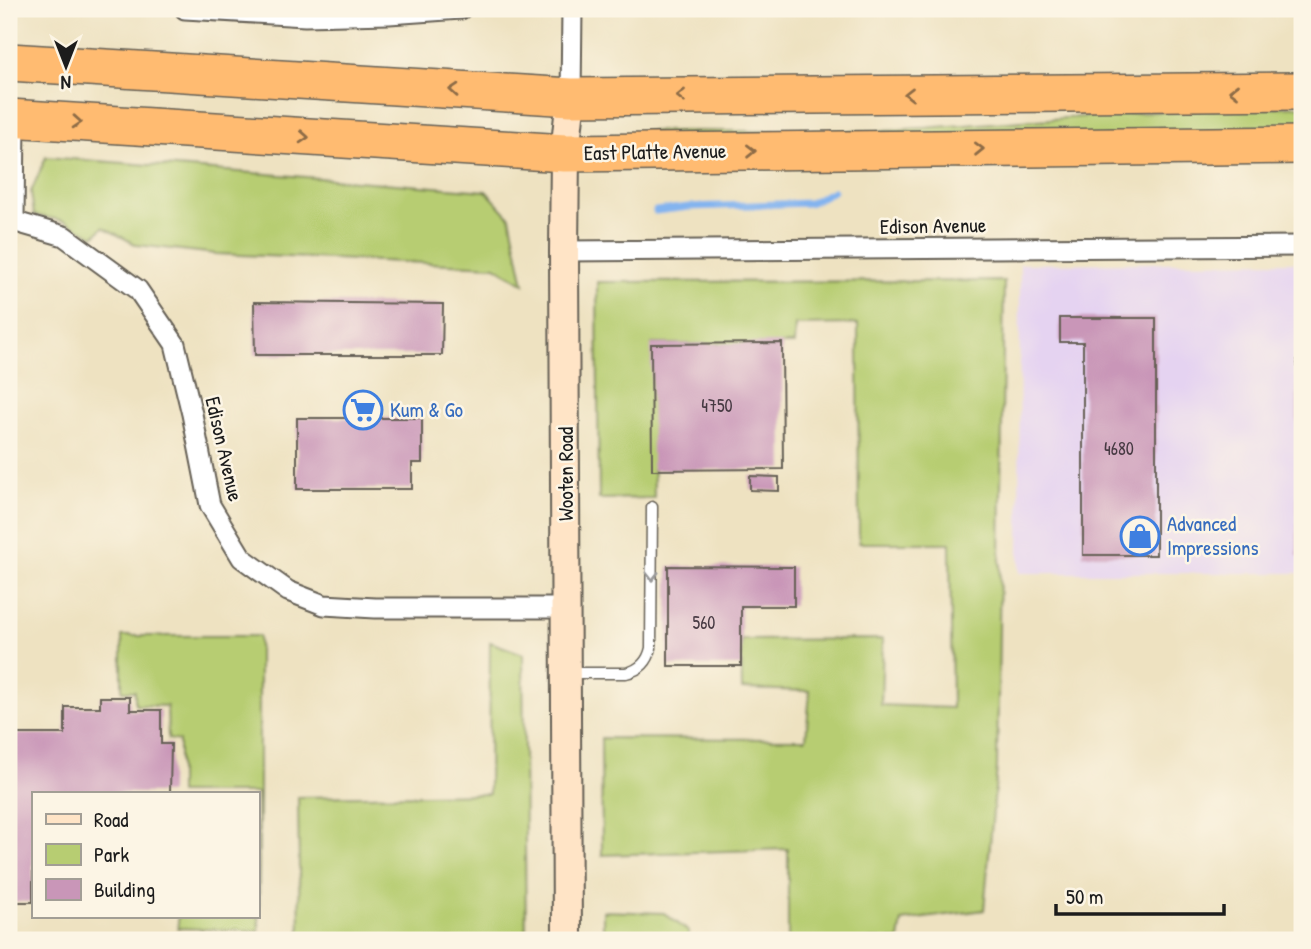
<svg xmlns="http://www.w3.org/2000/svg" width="1311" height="949" viewBox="0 0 1311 949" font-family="'Patrick Hand',sans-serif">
<rect width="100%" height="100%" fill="#fcf5e5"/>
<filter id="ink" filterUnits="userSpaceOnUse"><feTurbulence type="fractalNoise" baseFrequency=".0143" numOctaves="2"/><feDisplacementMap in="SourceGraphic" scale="14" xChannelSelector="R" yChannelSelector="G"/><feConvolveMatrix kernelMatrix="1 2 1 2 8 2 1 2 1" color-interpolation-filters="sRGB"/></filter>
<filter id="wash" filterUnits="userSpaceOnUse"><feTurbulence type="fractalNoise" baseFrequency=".00686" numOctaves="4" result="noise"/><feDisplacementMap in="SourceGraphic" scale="28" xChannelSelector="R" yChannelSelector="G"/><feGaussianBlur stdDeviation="1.57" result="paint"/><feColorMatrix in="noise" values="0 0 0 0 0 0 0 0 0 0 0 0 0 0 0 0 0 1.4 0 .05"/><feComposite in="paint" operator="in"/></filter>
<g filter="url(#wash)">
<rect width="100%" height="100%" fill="#eee2c1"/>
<path fill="#e5d3f1" d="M1302 262V573H1019L1020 264Z"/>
<path fill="#b7cd72" stroke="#6a7447" stroke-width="2" d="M1302 106V136L658 139 641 131H878L1168 111Z
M46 157 486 191 510 217 524 284 495 266 216 254 137 245 103 227 94 236 65 221 34 215 31 192Z
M1004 281 997 767 984 910 902 921 899 940H788V849L602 855 601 738 806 739 810 691 742 689 741 640 883 639 881 705 952 708 950 543H859L858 324 795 325 794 344H652L654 498 599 499 597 282Z
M122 636H259V931L178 928V916H257V793H179V741L168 739 167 706 135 705V691H122Z
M490 642 523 654 526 940H300L298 797 489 794Z
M603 911 664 913 689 932 688 940H603Z"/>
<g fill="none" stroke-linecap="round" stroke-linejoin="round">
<path stroke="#83b4ef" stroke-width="7" d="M656 211 689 207 810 203 833 191"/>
</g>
<g id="blocks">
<path fill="#c996b8" d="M254 302 443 304 442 355H255Z
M1060 318H1156V555H1083V342H1060Z
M1297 319H1302V556H1297Z
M782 343 783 469 652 470 651 344Z
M297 418H422V463H412V489H297Z
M750 476 779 477V491L750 490Z
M668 566 794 567V606H741V666H668Z
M100 697H130V710H161V744H171L170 793H33V902H9V734H65V707H100Z"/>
</g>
</g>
<g filter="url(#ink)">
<use href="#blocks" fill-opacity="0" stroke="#666156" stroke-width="2"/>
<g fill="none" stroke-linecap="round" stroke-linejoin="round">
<defs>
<path id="lane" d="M568 673H626C640 670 648 662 651 648L652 507"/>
<path id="street" d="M185 9 305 16 389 14 461 9
M571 97 572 9
M9 220 64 236 138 290 175 344 192 414 210 505 242 558 288 591 324 605 375 608H566
M14 220 15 118
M564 251 1302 246"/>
<path id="secondary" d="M567 940 564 251 565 153 571 97"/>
<path id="highway" d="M9 62 571 97 1302 91
M9 118 565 153 1302 145"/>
</defs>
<use href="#lane" stroke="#666156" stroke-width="13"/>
<use href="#street" stroke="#666156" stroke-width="23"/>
<use href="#secondary" stroke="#666156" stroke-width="32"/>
<use href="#highway" stroke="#666156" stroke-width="40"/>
<use href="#lane" stroke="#fff" stroke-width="10"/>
<use href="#street" stroke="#fff" stroke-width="19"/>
<use href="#secondary" stroke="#ffe4c6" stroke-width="28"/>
<use href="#highway" stroke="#ffbb71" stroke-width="37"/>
</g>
<defs><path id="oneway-chevron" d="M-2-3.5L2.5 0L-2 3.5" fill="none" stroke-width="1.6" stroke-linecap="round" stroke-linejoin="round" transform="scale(1.75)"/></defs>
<g stroke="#8e6c46">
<use href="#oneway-chevron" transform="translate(454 90) rotate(-176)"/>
<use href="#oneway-chevron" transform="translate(1234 91) rotate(180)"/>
<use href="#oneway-chevron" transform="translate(909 94) rotate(180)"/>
<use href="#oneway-chevron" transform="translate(681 96) rotate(180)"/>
<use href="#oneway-chevron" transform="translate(77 122) rotate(4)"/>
<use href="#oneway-chevron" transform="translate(304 137) rotate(4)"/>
<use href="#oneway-chevron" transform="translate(979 149) rotate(-1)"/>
<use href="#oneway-chevron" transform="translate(751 151) rotate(-1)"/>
</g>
<use stroke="#999" href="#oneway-chevron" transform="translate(652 576) rotate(90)"/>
</g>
<defs>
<symbol id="supermarket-ring" viewBox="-11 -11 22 22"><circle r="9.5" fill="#fcf5e5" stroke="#3f7fe0" stroke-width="1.5"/><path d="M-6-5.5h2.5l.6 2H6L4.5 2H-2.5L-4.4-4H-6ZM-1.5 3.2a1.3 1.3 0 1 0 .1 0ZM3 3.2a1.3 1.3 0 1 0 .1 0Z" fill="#3f7fe0"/></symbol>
<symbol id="shop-ring" viewBox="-11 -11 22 22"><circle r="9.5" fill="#fcf5e5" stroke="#3f7fe0" stroke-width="1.5"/><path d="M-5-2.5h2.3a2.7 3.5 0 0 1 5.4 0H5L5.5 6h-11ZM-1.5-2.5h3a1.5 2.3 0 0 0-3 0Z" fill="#3f7fe0"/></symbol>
</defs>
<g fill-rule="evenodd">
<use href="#supermarket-ring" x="341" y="388" width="44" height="44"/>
<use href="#shop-ring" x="1118" y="514" width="44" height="44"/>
</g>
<g text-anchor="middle" stroke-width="5" stroke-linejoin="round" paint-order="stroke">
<g font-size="18" fill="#473a43">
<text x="717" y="412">4750</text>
<text x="1119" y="455">4680</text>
<text x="704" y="629">560</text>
</g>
<g font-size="21" fill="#1c1c1c" stroke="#fcf5e5">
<text transform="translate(655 152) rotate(-1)" y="7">East Platte Avenue</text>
<text transform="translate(933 226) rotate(-1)" y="7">Edison Avenue</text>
<text transform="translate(224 449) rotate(77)" y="7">Edison Avenue</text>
<text transform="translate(566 474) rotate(-90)" y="7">Wooten Road</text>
</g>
<g font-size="21" fill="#366cbe" stroke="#fcf5e5" text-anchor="start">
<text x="390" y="417">Kum &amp; Go</text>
<text x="1167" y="531">Advanced<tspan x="1167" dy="24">Impressions</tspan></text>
</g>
</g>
<rect width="1311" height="949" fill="none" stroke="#fcf5e5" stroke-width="35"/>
<rect x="32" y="792" width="228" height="126" fill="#fcf5e5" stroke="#a29e95" stroke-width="2"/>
<rect x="46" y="814" width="35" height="10" fill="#ffe4c6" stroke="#a29e95" stroke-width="2"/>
<text x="94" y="827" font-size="21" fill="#1c1c1c">Road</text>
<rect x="46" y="844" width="35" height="21" fill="#b7cd72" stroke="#a29e95" stroke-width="2"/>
<text x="94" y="862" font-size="21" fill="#1c1c1c">Park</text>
<rect x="46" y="879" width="35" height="21" fill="#c996b8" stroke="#a29e95" stroke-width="2"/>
<text x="94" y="897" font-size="21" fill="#1c1c1c">Building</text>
<g transform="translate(66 66) rotate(180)" stroke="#fcf5e5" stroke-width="5" paint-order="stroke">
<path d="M0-5L12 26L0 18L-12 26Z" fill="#1c1c1c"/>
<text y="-10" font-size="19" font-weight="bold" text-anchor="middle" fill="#1c1c1c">N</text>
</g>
<path d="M1056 904v10h168v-10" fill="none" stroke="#1c1c1c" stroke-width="3.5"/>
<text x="1066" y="904" font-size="21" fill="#1c1c1c" stroke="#fcf5e5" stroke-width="5" paint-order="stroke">50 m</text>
</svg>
